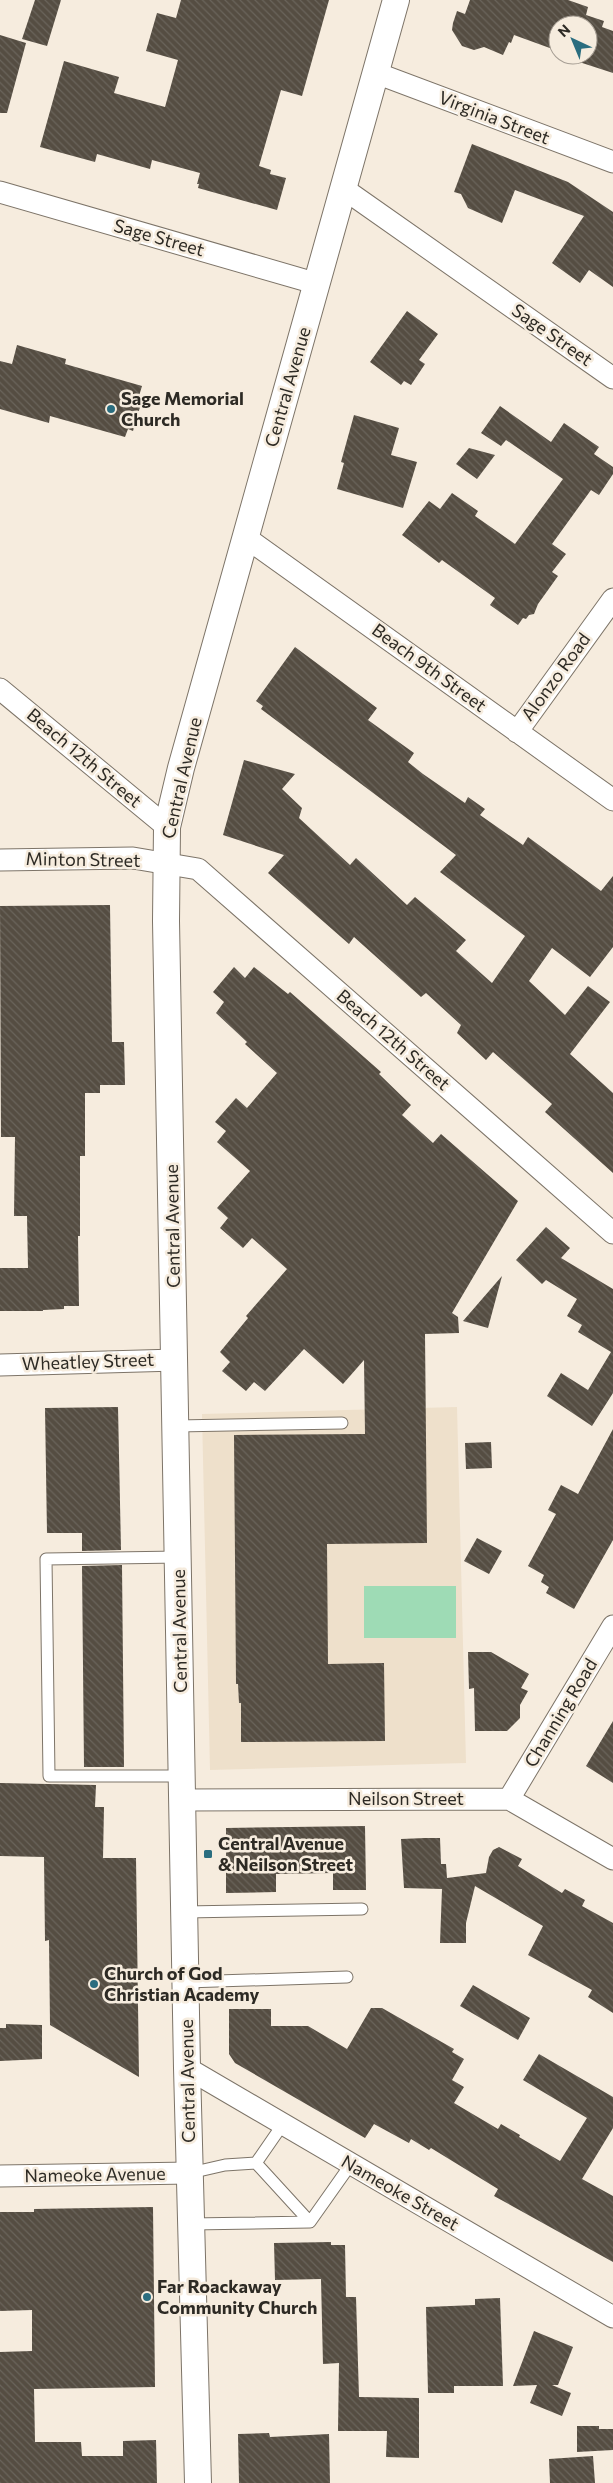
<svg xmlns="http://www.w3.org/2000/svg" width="613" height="2483" viewBox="0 0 613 2483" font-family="Commissioner,sans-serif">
<defs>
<pattern id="building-back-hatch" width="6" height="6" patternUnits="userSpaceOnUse" patternTransform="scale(1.25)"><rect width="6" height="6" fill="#554d42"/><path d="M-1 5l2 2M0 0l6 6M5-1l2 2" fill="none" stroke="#6a645b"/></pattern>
</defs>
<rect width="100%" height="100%" fill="#f6ecde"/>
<path fill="#eee0cb" d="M457 1407 466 1763 210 1770 202 1414Z"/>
<path fill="#9edbb5" d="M364 1586H456V1638H364Z"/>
<path fill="url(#building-back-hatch)" d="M35 0H61L47 46 22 39Z
M181 0H329L302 96 281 90 259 166 271 170 270 174 286 178 277 210 198 188 199 184H197L200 173 152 160 150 169 97 154 95 162 40 147 64 61 119 77 114 93 165 107 178 60 146 51 157 13 176 18Z
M470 0H568L588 7 586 15 604 21 602 27 613 31V73L573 60 574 56 571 55H588V25H558V51L514 35 511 43 509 42 503 55 484 47 474 50 462 46 452 30 453 23 457 11 465 14Z
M0 35 26 43 7 113H0Z
M472 144 568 182 613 212V287L589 270 580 283 552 263 584 216 515 190 502 223 468 208 461 194 454 192Z
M407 311 438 334 419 360 425 364 411 385 404 381 401 385 370 362Z
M17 345 66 359 65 364 142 386 139 396 143 397 133 431 128 429 125 437 50 416 49 423 0 409V361L12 364Z
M500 406 551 442 564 423 599 447 594 454 613 467V474L599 495 591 490 552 544 566 554 552 572 558 576 538 604 534 614 529 615 526 619 523 618 518 625 490 605 495 598 442 560 439 563 402 535 429 501 440 509 452 493 478 511 475 516 515 544 563 479 506 440 501 446 481 433Z
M354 415 399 428 391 455 417 462 403 508 337 489 344 463 341 462Z
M469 448 495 455 477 479 456 464Z
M295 647 377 708 368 720 414 753 408 762 423 774 465 803 468 797 485 809 480 815 523 845 528 837 601 891 613 876V947L590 977 552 948 529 981 565 1015 588 986 610 1002 570 1054 613 1093V1173L545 1112 552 1104 493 1052 486 1060 457 1033 461 1025 426 993 421 997 354 937 349 944 268 873 284 855 223 835 244 760 295 774 282 789 302 808 299 818 350 865 356 858 407 905 415 897 466 940 456 951 492 983 525 936 440 872 456 855 261 709 263 706 256 701Z
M110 905 112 1042H124L125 1085H100V1093H85V1156H80V1236H78L79 1306H64V1309L43 1310V1311H0V1268H28L27 1216H14L15 1137H1L0 906Z
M234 967 245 978 254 967 288 994 290 992 381 1072 379 1074 411 1105 402 1115 433 1143 441 1134 518 1201 452 1313 458 1317 459 1333 425 1334 427 1543 327 1544 328 1664 384 1663 385 1741 241 1742V1703H239L238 1684H236L234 1435 365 1434 364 1360 343 1384 304 1349 265 1391 254 1382 246 1391 222 1371 230 1362 220 1352 248 1318 246 1316 287 1269 252 1238 243 1248 220 1228 228 1218 217 1208 250 1171 217 1142 226 1131 215 1122 236 1098 247 1108 277 1073 245 1044 247 1042 216 1013 224 1002 213 992Z
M546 1227 570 1248 561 1258 613 1289V1393L592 1426 547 1396 561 1373 588 1390 611 1352 578 1332 582 1325 567 1316 577 1299 546 1280 542 1284 516 1260Z
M502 1276 488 1328 463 1321Z
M118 1407 121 1550 82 1551V1533H47L45 1408Z
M613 1429V1540L574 1609 546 1593 549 1587 541 1582 544 1575 528 1566 556 1514 548 1510 561 1485 578 1494Z
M491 1442 492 1468 466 1469 465 1443Z
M477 1538 502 1551 489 1574 464 1561Z
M122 1565 124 1767H84L82 1566Z
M468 1652H491L529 1674 521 1688 528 1691 520 1705V1718L507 1731H475L474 1688 469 1689Z
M613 1721V1783L586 1766Z
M0 1783 96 1785 95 1807H104L103 1858H136L139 2077 50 2025 49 1940 45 1941 44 1857 0 1856Z
M365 1826 366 1890H333V1873L276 1874V1892L226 1893V1828Z
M425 1838H440L441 1864H446L447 1878 486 1873 489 1857 493 1850 499 1847 522 1859 518 1866 562 1893 565 1889 585 1900 582 1906 613 1923V2013L588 1997 592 1990 528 1955 543 1926 475 1886 466 1923V1943H440L442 1889 404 1888 401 1839Z
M473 1985 530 2018 518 2040 460 2006Z
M371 2008H382L454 2049 452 2052 464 2059 452 2080 464 2087 454 2103 498 2129 501 2124 520 2135 519 2137 560 2161 587 2118 523 2080 539 2054 613 2097V2128L582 2179 613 2196V2262L494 2196 498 2189 431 2148 429 2150 411 2139 409 2143 374 2124 365 2138 235 2063 229 2054V2009H271V2026H308L347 2049Z
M6 2024 42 2025V2059L0 2061V2028H6Z
M153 2207 155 2387 34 2389 35 2442H81L82 2456H123V2441L156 2440 157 2483H0V2352L32 2351V2310L0 2311V2212H34V2209Z
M331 2242V2245H345L346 2297H356L359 2397 419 2398V2458L386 2457 387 2431H338L339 2363 323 2364 321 2279 275 2280 274 2243Z
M500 2298 503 2386H454V2393H428L426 2307 475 2305V2299Z
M534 2331 573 2347 558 2385H552L571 2393 562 2416 530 2403 537 2385 513 2386Z
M577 2426H599V2429H613V2450L577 2452Z
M269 2433 270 2437 329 2434 330 2483H239L238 2434Z
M593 2456 595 2483H550L549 2459Z"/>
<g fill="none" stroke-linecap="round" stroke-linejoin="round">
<defs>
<path id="service" d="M177 1426 342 1423
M179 1557 46 1559 49 1776H183
M185 1912 362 1909
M186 1982 347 1977
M256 2163 310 2222
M190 2173 225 2165 256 2163 283 2124
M191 2224 310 2222 351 2164"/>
<path id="minor" d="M376 73 613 162
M344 189 613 378
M0 192 318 284
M245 537 613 800
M0 689 167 827
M517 732 613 599
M0 860 133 858 198 869 613 1233
M0 1365 176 1360
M509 1799 613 1626
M183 1800 509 1799 613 1859
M187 2068 613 2317
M0 2176 190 2173"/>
<path id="tertiary" d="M198 2483 187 2068 166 921 167 827 181 768 396 0"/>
</defs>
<use href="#service" stroke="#7d7468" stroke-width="13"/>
<use href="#minor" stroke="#7d7468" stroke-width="23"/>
<use href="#tertiary" stroke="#7d7468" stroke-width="28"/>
<use href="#service" stroke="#fff" stroke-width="11"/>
<use href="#minor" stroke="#fff" stroke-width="21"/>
<use href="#tertiary" stroke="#fff" stroke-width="26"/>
</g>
<g fill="#2a6d7f" stroke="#f6ecde" stroke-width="2">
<circle cx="111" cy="409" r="5"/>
<rect x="203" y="1849" width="10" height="10" rx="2.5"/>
<circle cx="94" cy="1984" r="5"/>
<circle cx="147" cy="2297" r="5"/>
</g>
<g text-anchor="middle" stroke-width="5" stroke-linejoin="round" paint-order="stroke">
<g font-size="18" fill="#2d2a24" stroke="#f6ecde">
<text transform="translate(494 118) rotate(21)" y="6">Virginia Street</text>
<text transform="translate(159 238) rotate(16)" y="6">Sage Street</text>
<text transform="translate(552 335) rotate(35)" y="6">Sage Street</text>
<text transform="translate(288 387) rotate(-74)" y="6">Central Avenue</text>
<text transform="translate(429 668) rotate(36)" y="6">Beach 9th Street</text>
<text transform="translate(556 677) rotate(-54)" y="6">Alonzo Road</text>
<text transform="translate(84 758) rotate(40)" y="6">Beach 12th Street</text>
<text transform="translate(182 778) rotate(-77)" y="6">Central Avenue</text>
<text transform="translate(83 860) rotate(1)" y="6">Minton Street</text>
<text transform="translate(393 1040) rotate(41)" y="6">Beach 12th Street</text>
<text transform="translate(173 1226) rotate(-91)" y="6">Central Avenue</text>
<text transform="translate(88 1362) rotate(-2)" y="6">Wheatley Street</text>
<text transform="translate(180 1631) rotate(-91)" y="6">Central Avenue</text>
<text transform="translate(561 1713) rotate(-59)" y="6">Channing Road</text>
<text x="406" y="1805">Neilson Street</text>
<text transform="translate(188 2081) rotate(-91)" y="6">Central Avenue</text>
<text transform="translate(95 2175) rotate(-1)" y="6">Nameoke Avenue</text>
<text transform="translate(400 2193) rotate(30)" y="6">Nameoke Street</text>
</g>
<g font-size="18" font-weight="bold" fill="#2d2a24" stroke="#f6ecde" text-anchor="start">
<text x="121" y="405">Sage Memorial<tspan x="121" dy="21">Church</tspan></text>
<text x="218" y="1850">Central Avenue<tspan x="218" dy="21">&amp; Neilson Street</tspan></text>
<text x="104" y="1980">Church of God<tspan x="104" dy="21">Christian Academy</tspan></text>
<text x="157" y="2293">Far Roackaway<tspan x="157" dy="21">Community Church</tspan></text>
</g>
</g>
<g transform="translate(573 40) rotate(316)"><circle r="24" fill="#f6ecde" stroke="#a69e94"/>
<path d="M0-4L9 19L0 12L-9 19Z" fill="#2a6d7f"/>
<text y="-8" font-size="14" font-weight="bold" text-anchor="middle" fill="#2d2a24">N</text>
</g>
</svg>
